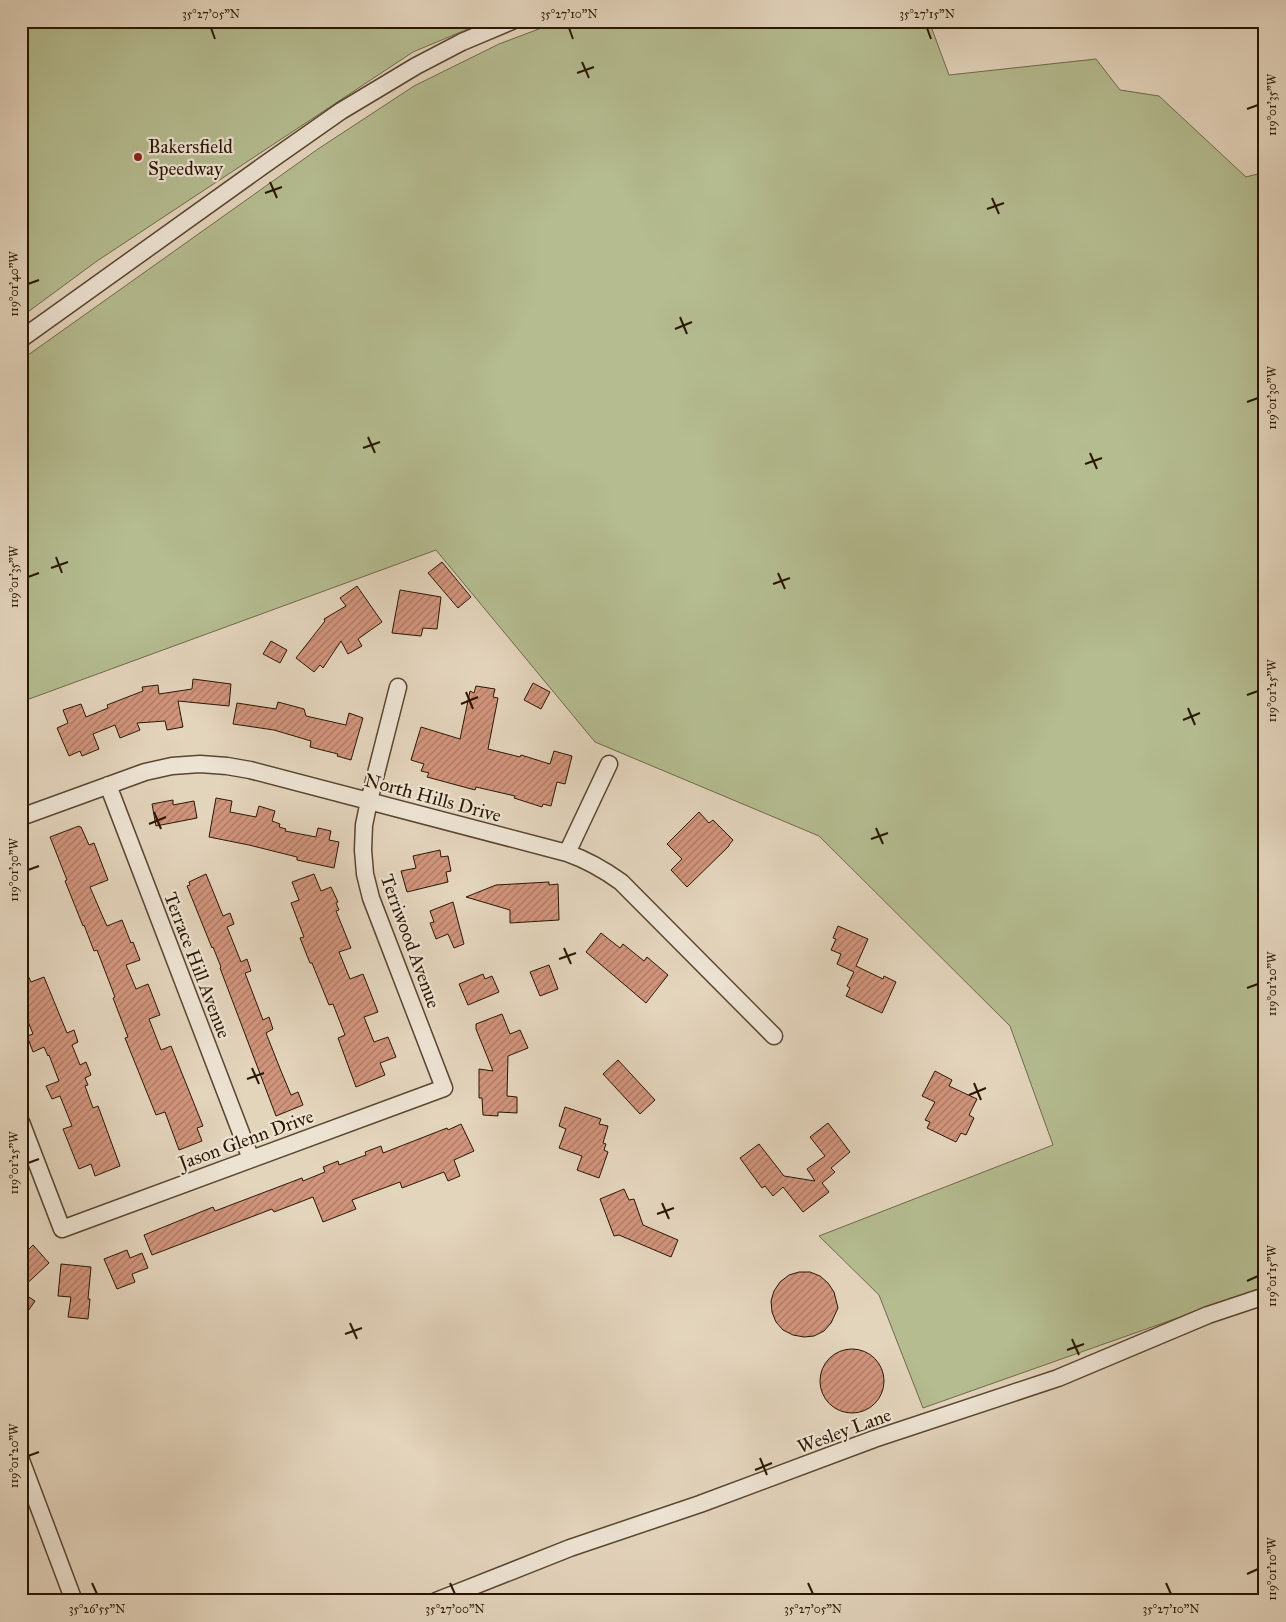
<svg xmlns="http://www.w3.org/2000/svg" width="1286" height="1622" viewBox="0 0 1286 1622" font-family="'IM FELL Great Primer',serif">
<defs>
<pattern id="building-hatch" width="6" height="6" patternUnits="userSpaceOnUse" patternTransform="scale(1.25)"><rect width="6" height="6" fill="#d1947c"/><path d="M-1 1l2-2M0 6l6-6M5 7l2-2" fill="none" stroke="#aa7863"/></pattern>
</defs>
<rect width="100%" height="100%" fill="#e3d4bc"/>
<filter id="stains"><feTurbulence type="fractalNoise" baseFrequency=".004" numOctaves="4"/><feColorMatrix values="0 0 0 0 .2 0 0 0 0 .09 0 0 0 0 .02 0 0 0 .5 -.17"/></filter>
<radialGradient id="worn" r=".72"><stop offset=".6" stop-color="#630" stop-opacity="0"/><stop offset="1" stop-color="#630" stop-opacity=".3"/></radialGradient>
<path fill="#b4bc90" stroke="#706a48" d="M21 21H487L413 52 97 261 21 317Z
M560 21H929L949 75 1096 59 1120 90 1159 96 1246 177 1265 172V1287L923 1408 879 1295 819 1236 1053 1145 1010 1026 819 836 595 742 436 550 21 702V360L318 149 414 86 499 44Z"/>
<path fill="url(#building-hatch)" stroke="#2b1701" d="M442 562 471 597 458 608 428 573Z
M357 586 382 622 358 639 362 646 348 654 341 641 323 668 320 665 314 672 296 658 325 621 324 619 346 606 340 598Z
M400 590 441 597 437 629 423 628 421 636 392 633Z
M271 641 287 650 280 663 263 654Z
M193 679 231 684 229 706 178 701 183 727 167 730 165 721 137 723 140 730 120 738 115 725 93 734 99 749 82 756 80 751 69 756 57 728 68 723 63 710 81 704 86 717 108 708 107 705 143 691 142 687 158 685 159 694 192 689Z
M533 683 550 692 541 709 524 700Z
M476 686 495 689 493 697 498 698 488 749 520 757 521 755 550 764 554 751 572 756 565 784 557 782 551 806 543 804 542 807 514 798 515 796 476 787 475 790 427 777 429 773 421 771 424 764 411 760 421 727 460 739 470 691 474 693Z
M278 702 304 709 306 716 346 725 349 713 363 718 351 760 337 756 338 754 310 747 311 741 274 730 233 724 237 703 276 709Z
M216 798 232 801 230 812 256 817 259 806 275 811 272 821 280 824 279 827 286 829 285 831 316 837 318 828 331 831 329 840 339 842 334 868 297 860V857L249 845 209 837Z
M173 800V805L194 801 197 818 156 826 152 804Z
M699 812 709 823 713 820 733 840 729 845V846L687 887 671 870 682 859 667 844Z
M79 826 80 827H81L89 845 94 843 108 880 90 887 102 915 107 926 122 920 131 943 133 942 140 960 126 965 136 989 148 984 160 1015 149 1019 161 1050 171 1046 203 1126 197 1128 202 1141 179 1150 165 1112 156 1115 125 1038 128 1037 113 998 115 997 97 950 94 951 84 925 83 926 65 881 67 880 50 837Z
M440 850 441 857 448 856 451 871 446 872 448 882 407 892 401 871 416 868 413 856Z
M206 874 223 916 230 913 234 924 227 927 241 962 247 959 251 971 245 973 263 1020 269 1017 273 1029 266 1033 281 1071 291 1095 298 1092 303 1105 276 1116 220 968 221 967 213 947 212 948 187 886 190 885 189 882Z
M314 874 321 891 331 887 338 902 336 903 339 910 336 911 351 948 339 952 350 979 363 974 378 1012 364 1017 374 1042 388 1037 396 1057 380 1063 385 1075 356 1087 338 1038 345 1035 333 1004 329 1005 312 963H310L300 938 304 937 291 903 299 900 292 882Z
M549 882V885L558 884 559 920 510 923V910L466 897 496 885Z
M453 902 464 944 454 948 448 934 436 939 430 923 434 922 430 911Z
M838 926 868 939 856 966 883 979 884 976 896 982 882 1013 846 996 850 988 847 986 854 972 837 964 841 954 831 950 836 939 833 938Z
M601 933 620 948 623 944 644 961 647 957 668 975 646 1003 586 952Z
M21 960 31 982 44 977 67 1033 74 1030 78 1042 72 1045 80 1065 86 1062 91 1075 85 1078 88 1085 85 1086 93 1108 98 1106 120 1166 95 1176 91 1164 79 1169 63 1129 72 1126 60 1096 52 1099 46 1086 59 1081 49 1055 48 1056 44 1047 33 1052 27 1036 33 1034 21 1004Z
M549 965 558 989 540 996 530 972Z
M483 974 485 979 492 976 499 992 468 1005 459 984Z
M502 1014 510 1034 520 1030 528 1048 508 1056 507 1096 517 1097V1113L498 1112V1116L483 1115 482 1098H479V1069L493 1071 476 1029V1024Z
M618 1060 655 1100 640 1114 603 1074Z
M935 1071 952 1080 949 1086 977 1099 969 1115 974 1118 966 1135 961 1133 956 1142 927 1128 930 1122 925 1120 935 1102 922 1096Z
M565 1107 601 1119 599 1124 608 1126 603 1143 606 1144 604 1150 608 1152 599 1178 577 1170 582 1156 559 1148 566 1129 559 1126Z
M828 1123 850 1152 831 1168 835 1172 822 1183 829 1192 803 1212 783 1187 773 1196 765 1186 762 1188 740 1158 759 1144 784 1176 815 1181 807 1169 825 1156 810 1137Z
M461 1124 474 1151 454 1160 460 1176 448 1181 444 1172 402 1188 400 1182 352 1200 356 1209 323 1222 313 1197 274 1212 272 1209 152 1255 144 1235 213 1207 215 1211 302 1178 303 1181 325 1172 323 1167 338 1161 339 1165 366 1155 365 1152 381 1146 383 1153 447 1128 448 1130Z
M624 1189 629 1200 634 1199 643 1225 678 1240 671 1257 619 1235 614 1236 600 1199Z
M21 1244 28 1250 33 1245 49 1263 21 1289Z
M127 1250 130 1258 142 1253 148 1268 132 1274 135 1282 117 1289 104 1259Z
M61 1264 91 1267 88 1299H90L88 1319 68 1317 71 1297 58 1296Z
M799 1272H810L820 1276 828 1283 834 1292 838 1308 831 1323 824 1331 814 1336 804 1337 793 1335 783 1330 776 1322 772 1312 771 1301 774 1291 780 1282 789 1275Z
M21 1292 35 1301 21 1321Z
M820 1381a32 32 0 1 1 64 0a32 32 0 1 1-64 0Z"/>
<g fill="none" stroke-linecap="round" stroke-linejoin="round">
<defs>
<path id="street" d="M21 339 264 165 341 111 416 66 462 42 512 21
M108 785 251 1159
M21 817 145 772 172 766 200 764 227 766 250 770 567 853C587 860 603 869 621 882L774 1036
M567 853 609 764
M21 1122 62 1229 444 1088 371 898 365 874 363 850 364 825 369 801 398 687
M21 1460 74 1601
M436 1601 570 1548 700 1504 874 1439 1058 1378 1208 1315 1265 1296"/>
</defs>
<use href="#street" stroke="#594630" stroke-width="19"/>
<use href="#street" stroke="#ede3d3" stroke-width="16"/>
</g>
<path fill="none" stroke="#2b1701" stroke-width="2" d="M211 28 215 39M569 28 573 39M927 28 931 39M582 62 589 78M577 73 594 67M1247 109 1258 105M270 182 277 198M265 193 282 187M992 198 999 214M987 209 1004 203M28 284 39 280M680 317 687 334M675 329 692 322M1247 402 1258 398M368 437 375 453M363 448 380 442M1090 453 1097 469M1085 464 1102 458M56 557 62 573M51 568 68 562M778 573 785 589M28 577 39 573M773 584 790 578M466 692 473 709M1247 695 1258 691M461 704 478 697M1188 708 1195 725M1183 720 1200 713M154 812 161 829M149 824 166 817M876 828 883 844M871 839 888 833M28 870 39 866M564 948 571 964M559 959 576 953M1247 988 1258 984M252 1068 259 1084M247 1079 264 1073M974 1083 981 1100M969 1095 986 1088M28 1163 39 1159M662 1203 669 1219M657 1214 674 1208M1247 1281 1258 1276M350 1323 357 1339M345 1334 362 1328M1072 1339 1079 1355M1067 1350 1084 1344M28 1456 39 1452M760 1458 767 1475M755 1470 772 1463M1247 1574 1258 1569M92 1583 97 1594M450 1583 455 1594M808 1583 813 1594M1166 1583 1171 1594"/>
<circle fill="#8f2418" stroke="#ede3d3" stroke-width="2" cx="138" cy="157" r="5"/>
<g text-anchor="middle" stroke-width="4.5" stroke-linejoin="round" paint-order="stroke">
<g font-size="19" fill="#2b1701" stroke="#ede3d3" text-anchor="start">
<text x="148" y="153">Bakersfield<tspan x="148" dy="22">Speedway</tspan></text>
</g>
<g font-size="19" fill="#2b1701" stroke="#ede3d3">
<text transform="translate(433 797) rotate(15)" y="7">North Hills Drive</text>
<text transform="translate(411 941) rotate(70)" y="7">Terriwood Avenue</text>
<text transform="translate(198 965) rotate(69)" y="7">Terrace Hill Avenue</text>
<text transform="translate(246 1139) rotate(-20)" y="7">Jason Glenn Drive</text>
<text transform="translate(844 1430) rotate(-20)" y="7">Wesley Lane</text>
</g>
</g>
<rect width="1286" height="1622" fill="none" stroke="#e3d4bc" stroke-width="55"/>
<rect x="28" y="28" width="1230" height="1566" fill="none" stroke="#2b1701" stroke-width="2"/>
<g font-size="12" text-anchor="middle" fill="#2b1701">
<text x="211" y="18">35°27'05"N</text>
<text x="569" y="18">35°27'10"N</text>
<text x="927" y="18">35°27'15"N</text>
<text transform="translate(1272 105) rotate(-90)" y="4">119°01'35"W</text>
<text transform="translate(14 284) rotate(-90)" y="4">119°01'40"W</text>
<text transform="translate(1272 398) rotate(-90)" y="4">119°01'30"W</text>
<text transform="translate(14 577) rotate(-90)" y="4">119°01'35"W</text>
<text transform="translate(1272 691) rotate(-90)" y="4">119°01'25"W</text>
<text transform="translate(14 870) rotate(-90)" y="4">119°01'30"W</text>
<text transform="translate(1272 984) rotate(-90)" y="4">119°01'20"W</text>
<text transform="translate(14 1163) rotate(-90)" y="4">119°01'25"W</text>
<text transform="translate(1272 1276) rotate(-90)" y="4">119°01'15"W</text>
<text transform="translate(14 1456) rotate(-90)" y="4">119°01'20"W</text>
<text transform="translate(1272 1569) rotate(-90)" y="4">119°01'10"W</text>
<text x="97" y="1613">35°26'55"N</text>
<text x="455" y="1613">35°27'00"N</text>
<text x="813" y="1613">35°27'05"N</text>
<text x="1171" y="1613">35°27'10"N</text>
</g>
<rect width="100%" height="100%" filter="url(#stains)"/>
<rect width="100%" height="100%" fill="url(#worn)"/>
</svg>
